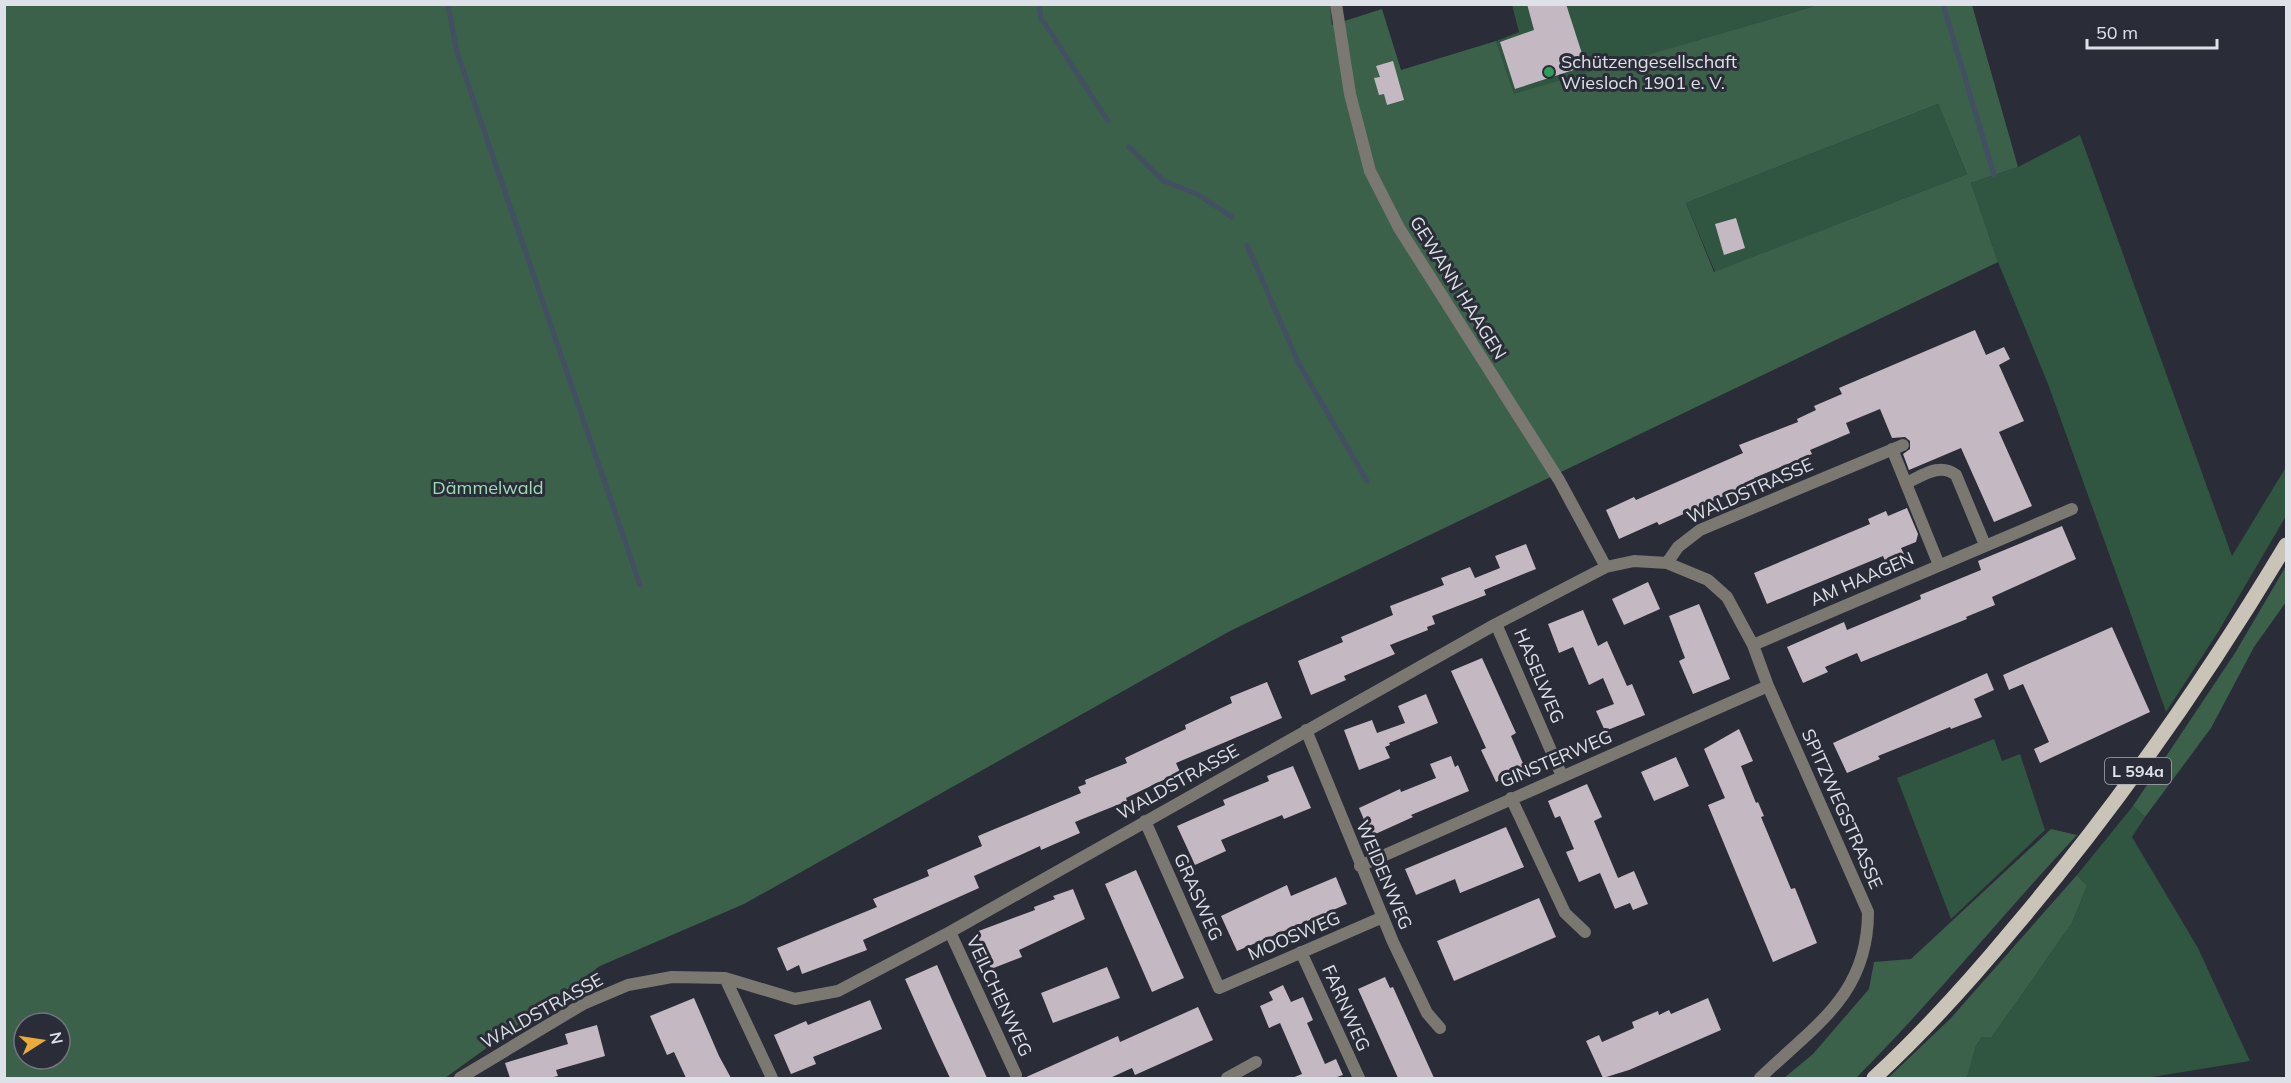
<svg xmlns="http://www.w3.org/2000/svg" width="2291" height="1083" viewBox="0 0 2291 1083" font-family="Mulish,sans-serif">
<rect width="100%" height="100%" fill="#2a2c37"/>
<path fill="#305540" d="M1512 5H1818L1514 95 1496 41 1519 32Z
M1938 104 1967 174 1715 272 1686 203Z
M2080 135 2232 556 2286 467V516L2218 632 2166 712 2048 384 1998 262 1971 183 2018 167Z
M1994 739 2002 761 2020 754 2045 830 1951 919 1897 778Z
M2133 806 2145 817 2132 837 2198 948 2250 1061 2146 1078H1967L1976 1046 1982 1037H1992L2072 923 2087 886 2077 875Z"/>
<path fill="#3c614b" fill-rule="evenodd" d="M5 5H1330L1332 25 1382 9 1401 70 1496 41 1514 94 1818 5H1972L2018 167 1971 183 1998 262 1230 631 744 904 600 966 445 1078H5ZM1938 104 1967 174 1714 272 1686 203ZM24 1023H60V1059H24Z
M2286 566V602L2254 647 2211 728 2145 817 2133 806 2235 653Z
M2051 829 2077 835C2002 915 1933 1001 1856 1078H1784L1813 1054 1869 989 1874 962 1911 959Z
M2077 875 2087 886 2072 923 1992 1037H1982L1976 1046 1967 1078H1888L1951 1018Z"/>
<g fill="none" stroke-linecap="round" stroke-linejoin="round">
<path stroke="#434f62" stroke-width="5" d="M448 4 456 49 640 585
M1039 4 1041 18 1108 121
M1943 4 1994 175
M1129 147 1164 181 1197 194 1232 217
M1247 245 1299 364 1367 481"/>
</g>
<path fill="#c4b8c2" d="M1527 4H1566L1586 66 1515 89 1500 42 1534 30Z
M1393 61 1404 100 1387 105 1384 94 1379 95 1374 78 1380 77 1376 66Z
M1736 218 1745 248 1724 255 1715 224Z
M1975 330 1986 355 2004 347 2010 359 1999 365 2024 421 1999 432 2032 506 1994 522 1961 448 1909 470 1903 454 1910 449V441L1905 437 1892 438 1880 409 1846 423 1850 433 1810 450 1812 454 1754 478 1755 482 1659 525 1657 522 1619 539 1606 510 1634 497 1636 500 1743 453 1739 445 1798 422 1797 419 1816 410 1814 406 1842 394 1839 388Z
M1907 508 1918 534 1916 542 1901 548 1904 554 1885 561 1883 556 1767 604 1754 573 1870 524 1868 519 1886 511 1888 516Z
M2062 526 2076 559 1992 597 1995 605 1966 617 1967 619 1861 662 1857 653 1825 667 1828 672 1803 683 1787 647 1844 622 1847 630 1921 599 1920 595 1981 570 1978 561Z
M1526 544 1536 569 1484 590 1486 595 1432 616 1435 624 1427 627 1428 630 1390 645 1395 654 1344 676 1346 680 1311 695 1298 661 1343 642 1341 637 1393 615 1390 606 1444 585 1441 578 1470 567 1475 578 1500 568 1495 556Z
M1648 582 1660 609 1624 625 1612 599Z
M1699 604 1730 679 1693 694 1679 661 1685 658 1669 616Z
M1583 610 1598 646 1607 641 1627 686 1632 684 1645 715 1605 731 1596 711 1614 704 1603 678 1589 685 1573 647 1559 653 1548 624Z
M2112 627 2150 712 2040 763 2034 749 2049 742 2023 684 2009 690 2003 675Z
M1482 658 1516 733 1511 736 1525 768 1496 782 1481 750 1486 748 1451 671Z
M1987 673 1994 690 1974 699 1982 717 1951 729 1950 727 1878 756 1880 759 1847 773 1833 743Z
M1267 682 1282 718 1176 763 1180 772 1126 798 1127 801 1075 822 1080 833 1041 850 1040 846 974 876 979 888 863 940 867 950 802 974 799 965 787 971 777 948 877 907 873 899 929 876 927 870 982 846 978 836 1081 793 1078 787 1086 784 1085 780 1127 763 1125 758 1186 729 1185 725 1232 703 1230 697Z
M1426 694 1438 723 1389 743 1390 745 1385 747 1390 758 1359 770 1344 730 1372 720 1377 733 1405 723 1398 706Z
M1739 729 1753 761 1741 766 1756 803 1758 802 1764 816 1761 817 1791 889 1795 888 1817 943 1773 962 1708 805 1725 798 1704 749Z
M1451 756 1455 767 1458 765 1469 791 1411 815 1413 817 1371 836 1359 808 1400 789 1401 792 1436 778 1430 764Z
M1676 757 1689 786 1654 801 1641 772Z
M1293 766 1311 808 1284 819 1282 815 1221 840 1226 851 1195 865 1177 826 1225 805 1223 800 1269 781 1267 776Z
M1587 784 1602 817 1594 821 1618 878 1634 871 1648 904 1633 910 1630 903 1615 909 1600 873 1579 882 1566 852 1574 849 1560 816 1555 818 1548 801Z
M1506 827 1524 867 1460 893 1455 879 1416 895 1405 869Z
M1136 870 1184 978 1152 992 1105 884Z
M1336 877 1347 904 1237 951 1221 916 1287 885 1291 896Z
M1073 889 1085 919 1019 950 1022 957 991 969 976 932 1035 910 1034 907 1055 899 1053 896Z
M1539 898 1556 937 1454 981 1437 941Z
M937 965 950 995 987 1078H950L935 1046 905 979Z
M1107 967 1120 998 1053 1023 1041 993Z
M1385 977 1390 988 1393 987 1434 1078H1398L1358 989Z
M1283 985 1291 1002 1303 997 1313 1020 1307 1023 1325 1064 1336 1059 1343 1075 1334 1078H1292L1302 1074 1280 1023 1269 1028 1260 1006 1273 1000 1269 992Z
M694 998 719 1056 731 1078H686L674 1052 667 1055 650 1016Z
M1708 998 1721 1030 1629 1070 1603 1078 1586 1041 1599 1035 1602 1042 1634 1028 1632 1022 1658 1011 1659 1015 1669 1010 1671 1014Z
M870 1000 882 1029 813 1057 816 1064 791 1074 774 1035 806 1021 808 1025Z
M1198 1007 1213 1040 1135 1075 1132 1068 1110 1078H1024L1118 1036 1120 1042Z
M597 1025 605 1056 556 1070 558 1076 548 1078H510L505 1063 568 1044 565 1034Z"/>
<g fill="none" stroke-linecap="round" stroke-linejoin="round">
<path stroke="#7b7872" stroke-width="12" d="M1336 4 1350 94 1370 171 1399 228 1559 480 1606 567
M1892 449 1939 565
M1906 483C1922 476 1940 462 1956 475L1985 545
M1667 563 1678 547 1700 530 1903 445
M1496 624 1562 776
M1753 645 2072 509
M1306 730 1393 942 1427 1013 1440 1028
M1511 798 1565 913 1585 932
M1145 821 1219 988 1383 917
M1360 866 1768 686
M950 932 1016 1075
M1301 952 1359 1078
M725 978 772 1078
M460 1078 583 1004 628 985 672 977 725 978 795 999 838 991 950 932 1496 624 1606 567 1634 561 1667 563 1708 580 1727 597 1753 645 1768 686 1868 912C1868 995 1815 1025 1760 1078
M1227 1078 1256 1062"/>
<path stroke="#cac3b8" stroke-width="15" d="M1874 1078C1924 1032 1969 982 2013 929 2115 809 2205 680 2286 545"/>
</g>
<circle fill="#2e9e5b" stroke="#2a2c37" stroke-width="2" cx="1549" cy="72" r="6"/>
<g text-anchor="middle" stroke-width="6" stroke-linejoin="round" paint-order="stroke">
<rect fill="#2a2c37" stroke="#a9abb3" stroke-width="1.5" x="2105" y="758" width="66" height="26" rx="4.5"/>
<g font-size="16" font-weight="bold" fill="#dfe1e8">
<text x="2138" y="777">L 594a</text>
</g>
<g font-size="18" fill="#dfe1e8" stroke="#2a2c37" text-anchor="start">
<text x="1561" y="68">Schützengesellschaft<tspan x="1561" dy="21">Wiesloch 1901 e. V.</tspan></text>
</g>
<g font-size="18" fill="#dfe1e8" stroke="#2a2c37">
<text transform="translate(1458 288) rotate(58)" y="6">GEWANN HAAGEN</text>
<text transform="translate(1750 491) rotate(-24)" y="6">WALDSTRASSE</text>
<text transform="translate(1862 579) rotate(-23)" y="6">AM HAAGEN</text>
<text transform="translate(1539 676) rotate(67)" y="6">HASELWEG</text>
<text transform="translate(1556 759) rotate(-23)" y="6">GINSTERWEG</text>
<text transform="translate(1178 782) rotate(-29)" y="6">WALDSTRASSE</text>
<text transform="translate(1842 809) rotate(66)" y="6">SPITZWEGSTRASSE</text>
<text transform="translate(1384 875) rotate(67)" y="6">WEIDENWEG</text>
<text transform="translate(1198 897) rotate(66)" y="6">GRASWEG</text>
<text transform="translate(1294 936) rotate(-23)" y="6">MOOSWEG</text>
<text transform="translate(999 996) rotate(65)" y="6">VEILCHENWEG</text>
<text transform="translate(1346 1008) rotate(66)" y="6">FARNWEG</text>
<text transform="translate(542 1011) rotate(-29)" y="6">WALDSTRASSE</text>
</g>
<g font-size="18" fill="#9ddeb7" stroke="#2a2c37">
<text x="488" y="494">Dämmelwald</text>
</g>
</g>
<rect width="2291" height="1083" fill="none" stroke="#dfe1e8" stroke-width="12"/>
<g transform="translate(42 1041) rotate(78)"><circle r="28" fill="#2a2c37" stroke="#72747e" stroke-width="1.5"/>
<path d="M0-4.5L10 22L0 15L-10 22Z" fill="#ebaa39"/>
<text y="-9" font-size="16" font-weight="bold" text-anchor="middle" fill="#dfe1e8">N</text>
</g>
<path d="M2087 39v9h130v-9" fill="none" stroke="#dfe1e8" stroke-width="3"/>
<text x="2096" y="39" font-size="18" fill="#dfe1e8" stroke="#2a2c37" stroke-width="4.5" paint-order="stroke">50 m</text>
</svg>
